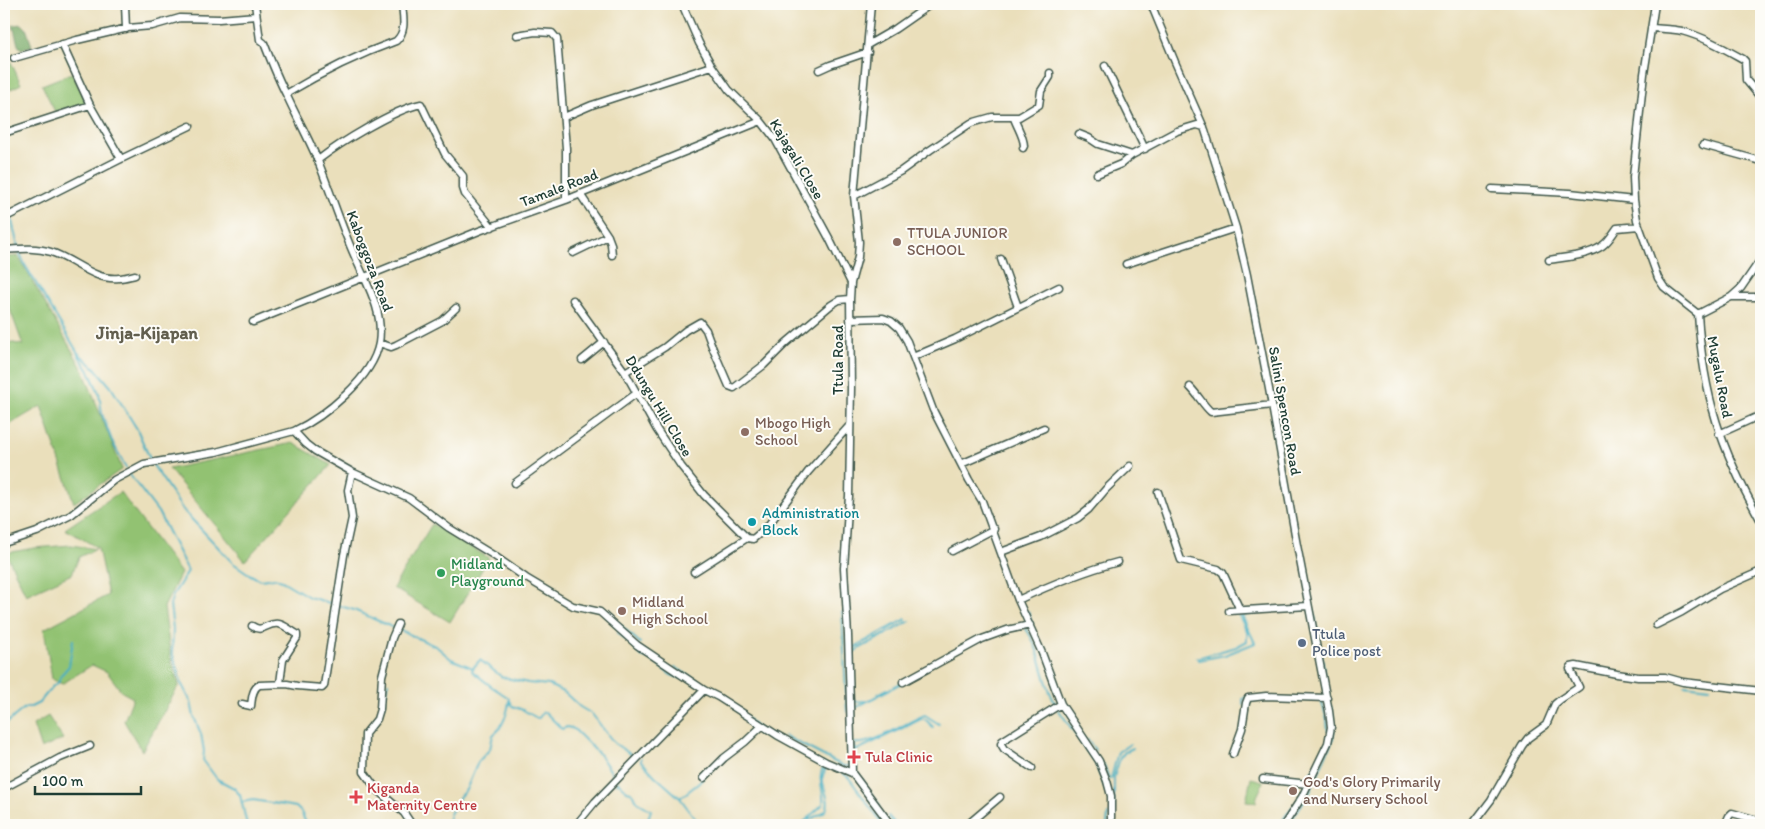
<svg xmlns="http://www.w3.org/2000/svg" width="1765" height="829" viewBox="0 0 1765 829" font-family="Itim,sans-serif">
<rect width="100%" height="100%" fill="#fdfcf7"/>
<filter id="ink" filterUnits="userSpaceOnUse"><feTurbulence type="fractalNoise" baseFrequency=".02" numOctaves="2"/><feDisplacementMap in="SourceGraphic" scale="10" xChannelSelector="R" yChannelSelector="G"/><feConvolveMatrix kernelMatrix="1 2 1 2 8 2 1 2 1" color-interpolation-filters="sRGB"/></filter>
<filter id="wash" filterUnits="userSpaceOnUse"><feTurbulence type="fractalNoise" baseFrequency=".0096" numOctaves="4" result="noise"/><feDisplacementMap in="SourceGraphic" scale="20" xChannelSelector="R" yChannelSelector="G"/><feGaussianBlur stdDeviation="1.12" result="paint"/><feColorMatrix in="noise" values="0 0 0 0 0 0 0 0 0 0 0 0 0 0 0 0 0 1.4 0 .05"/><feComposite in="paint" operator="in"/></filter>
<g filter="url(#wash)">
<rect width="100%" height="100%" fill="#eadfbb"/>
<path fill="#92c272" stroke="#588053" d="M4 59 10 60 21 84 7 91 4 85Z
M72 73 87 103 55 112 42 85Z
M18 256 83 370 122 469 74 503 41 406 4 428V341L23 345 4 293V257Z
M293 443 331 465 245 561 169 469Z
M120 492 181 573 164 607 171 659 179 685 142 751 124 721 133 698 122 692 107 672 92 665 62 684 52 679 44 629 108 595 98 548 65 529Z
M432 524 489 558 450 622 393 588Z
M71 545 96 549 79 557 72 574 26 595 6 553 34 548Z
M48 716 63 739 41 749 33 725Z
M1251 778 1263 781C1262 789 1256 795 1256 802L1246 801Z"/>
<path fill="#75a864" stroke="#4a724c" d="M22 24 26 28 32 46 21 49 18 45 13 25Z"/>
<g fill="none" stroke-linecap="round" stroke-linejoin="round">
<path stroke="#44afc3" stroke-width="2" d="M55 43 67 39
M40 47 49 45
M22 52 36 48
M4 185 10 212
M11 217 18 247
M19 251 25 265 78 353 94 367 111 387 137 429 150 459
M79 356 89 371 99 393 102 414 112 441 126 468
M153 465 183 510 233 563 249 574 260 580 275 578 284 582 309 597 354 610 394 628
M129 474 158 512 188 571 173 595 170 605 173 629 172 652 181 683 191 702 194 717 201 734 204 751 203 760 217 779 234 788 240 795 247 825
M1314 611 1325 676
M842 612 847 712
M1028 612 1032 624
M619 624 640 643
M398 629 437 647 451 659 473 668 472 671 492 687 509 698C509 710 503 728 493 735L490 749 478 762 466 790 460 796 450 814 447 825
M1026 629C1042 650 1042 681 1056 705
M618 633 629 642 642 656 649 658 671 675 682 678
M851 647H855L906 619
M1044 651 1049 660 1057 684
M851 653 910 621
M1197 658 1236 647 1247 641V631L1237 612
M1199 660 1225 655 1255 643 1242 616 1248 614 1259 613
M675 667 715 692
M473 668 480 660 502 677 528 683 549 685 565 693 580 707 592 714 614 743 636 758
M1685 685 1710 688
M878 694 887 689
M853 699 854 702 865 701
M1321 700 1327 719 1328 731
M510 702 512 706 523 710 537 718H539L543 712H545L562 729 567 727 574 729 599 754 616 779
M1243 704V699L1247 697
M383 706 388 683
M853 709 901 683
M1058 709 1095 762 1108 795
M748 719 757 728
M4 725C12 719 18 713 26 707H31L39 703 53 686 58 683 61 675 69 666 73 640
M759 730 771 735
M785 736 843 766H849
M1088 740 1095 750
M854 743C872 746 906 722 925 715L939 724
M854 746 857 773 880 806
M855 751 921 719H925L933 727
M641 758V761L655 776 680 798 700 825
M1104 765 1109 779
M829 767 842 772 849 778 883 825
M708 770 719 759
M1111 779 1118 752 1130 744
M1305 783 1312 770
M616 784 618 782 627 791 631 792 639 803 651 810 646 825
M680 798 699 783 703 778
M242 802 253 800 296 807 301 812 307 825
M407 811 415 825
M888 816 896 825
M809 820C814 817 822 814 826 810 832 800 820 785 823 775 824 772 827 767 828 766
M1114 820V777L1120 758 1125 752 1133 748
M801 825 823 804C825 791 816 777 824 767L823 763
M1107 825 1108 815
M1279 825 1292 807
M1288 825 1310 792 1333 739 1334 722 1331 707"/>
</g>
</g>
<g filter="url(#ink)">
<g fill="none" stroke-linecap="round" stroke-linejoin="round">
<defs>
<path id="street" d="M125 4 126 29
M682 4 699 43 712 66 729 90 761 121 775 139 829 238 851 283
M871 4 854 196 859 242 858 257 851 283 850 299 851 388 849 496 844 568 848 635 852 773 891 825
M1151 4 1175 62 1205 130 1236 228 1247 275 1269 389 1296 540 1329 711 1331 727 1328 743 1302 797 1284 825
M1655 4 1644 74 1633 177 1634 200 1637 220 1658 278 1664 287 1698 314
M1651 28C1662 29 1673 29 1682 31 1704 37 1723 48 1743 59L1745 61 1746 80 1761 98
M517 35 535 32 552 33 557 39 566 148V200
M62 44 90 105 121 159
M869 44 895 29 931 4
M14 58 77 40 128 28 152 26 180 18 219 19 256 16
M1105 66 1145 149
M819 70 830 65 868 52
M286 94C321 73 357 55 396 41 407 31 403 17 402 4
M564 117 592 105 712 66
M1014 118C1017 127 1024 137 1024 146L1023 148
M4 133 90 105
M1079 134 1089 138 1098 144 1132 155
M1703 145 1761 161
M318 160C340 143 393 110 421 104L445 154 463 176V188L465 194 492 227
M1097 174 1121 164 1132 155 1177 131 1197 125 1204 127
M1492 189 1570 193 1634 200
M580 194 608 236 611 244 612 255
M854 196 901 171 930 150 971 123 992 117H1019L1039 105 1041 91 1050 77V73
M4 218 121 159 190 126
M4 250C19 249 35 247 51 252 74 259 94 281 119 278 124 278 130 276 135 275
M573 253 608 236
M1001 259 1018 307
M1761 259 1741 288 1731 297 1698 314C1703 396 1721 450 1761 521
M1549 260C1566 257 1587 256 1602 246 1609 241 1612 235 1617 228L1639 226
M1126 264 1236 228
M1731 297H1761
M573 300 625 372 657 430 681 466 704 495 747 538 753 539 767 527 808 472 850 425
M850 319 883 318 891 321 899 328 907 341 933 410 969 480 982 501 1018 600 1042 653 1061 704 1099 761 1107 781 1111 796V825
M253 322 479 231 566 200 761 121
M379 343 391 347 396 345 442 321 456 308
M913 357 955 339 1059 287
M582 360 604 342
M625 372 665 347 686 330 700 322 706 330 713 349 729 386 734 388 764 365 786 343 831 305 839 300 850 299
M1190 387C1198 395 1203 405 1211 412L1272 405
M294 431 306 444 315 451 352 472 409 498 449 528 493 555 526 578 573 606 600 612 637 645 704 690 718 697 777 735 826 762 852 773
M1719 434 1761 415
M961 464 1044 428
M515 483 637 393
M1158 492 1181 560 1218 569 1223 573 1240 610
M4 543 37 532 71 515 114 480 144 464 216 452 294 431C324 417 373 378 379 343 384 311 367 285 355 257 341 226 331 193 318 161 309 139 297 118 287 96 278 79 271 61 264 43L260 40 255 4
M952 551 994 529
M1001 552 1041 537 1078 518 1088 510 1106 489 1130 466
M694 572 747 538
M1018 600C1050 585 1084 571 1118 562
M1229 611 1308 606
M398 624 392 638 382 676 380 709 377 719 365 734 364 772 377 790 404 813 412 825
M1656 625 1682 612 1720 589 1761 571
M252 626C263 634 268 621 279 624 285 625 291 631 297 634V638L283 660 280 683
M903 682 982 639 1007 630 1030 625
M242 704 251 706C252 699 252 689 259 685L287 684 297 686 322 688 324 686 344 555 352 518 348 490 352 472
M1233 754 1242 729 1246 703 1248 698 1266 696 1327 698
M1032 768 1004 749 1001 744 1002 741 1061 704
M704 778 724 758 745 742 762 726
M1263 779 1308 784
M4 788 60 758 90 746
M576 825 595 802 704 690
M967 825 1000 797
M1472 825 1491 800 1522 746 1528 738 1546 725 1555 704 1561 699 1579 687 1570 669 1571 667 1576 666 1617 674 1638 677H1665L1683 682 1761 691
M1725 825 1729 816 1732 813 1761 821"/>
</defs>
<use href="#street" stroke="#3d5548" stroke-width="9"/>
<use href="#street" stroke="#fff" stroke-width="6"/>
</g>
</g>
<g fill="#8d6e63" stroke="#fdfcf7" stroke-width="2">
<circle cx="897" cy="242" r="5"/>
<circle cx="745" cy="432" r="5"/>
<circle cx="622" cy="611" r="5"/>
<circle cx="1293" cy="791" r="5"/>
</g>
<circle fill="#0f9aa8" stroke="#fdfcf7" stroke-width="2" cx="752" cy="522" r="5"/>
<circle fill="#2e9e5b" stroke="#fdfcf7" stroke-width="2" cx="441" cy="573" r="5"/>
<circle fill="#5c6f8a" stroke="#fdfcf7" stroke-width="2" cx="1302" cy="643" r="5"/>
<g fill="#e0444e" stroke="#fdfcf7" stroke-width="2">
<path d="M851.5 749.5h5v5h5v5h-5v5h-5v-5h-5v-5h5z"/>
<path d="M353.5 789.5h5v5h5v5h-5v5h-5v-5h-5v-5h5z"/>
</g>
<g text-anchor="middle" stroke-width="4" stroke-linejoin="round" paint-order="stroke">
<g font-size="15" fill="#1f3d34" stroke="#fdfcf7">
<text transform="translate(797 159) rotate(59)" y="5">Kajagali Close</text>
<text transform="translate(559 188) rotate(-21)" y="5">Tamale Road</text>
<text transform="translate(370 261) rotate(69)" y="5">Kaboggoza Road</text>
<text transform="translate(838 360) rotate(-90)" y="5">Ttula Road</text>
<text transform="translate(1720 377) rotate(79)" y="5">Mugalu Road</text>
<text transform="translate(659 406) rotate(59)" y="5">Ddungu Hill Close</text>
<text transform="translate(1285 411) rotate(80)" y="5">Salini Spencon Road</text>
</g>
<g font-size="15" fill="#785e54" stroke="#fdfcf7" text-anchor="start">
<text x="907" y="238">TTULA JUNIOR<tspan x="907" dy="17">SCHOOL</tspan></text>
<text x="755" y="428">Mbogo High<tspan x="755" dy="17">School</tspan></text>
<text x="632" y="607">Midland<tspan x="632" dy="17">High School</tspan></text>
<text x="1303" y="787">God's Glory Primarily<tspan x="1303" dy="17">and Nursery School</tspan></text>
</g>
<g font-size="15" fill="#0d838f" stroke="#fdfcf7" text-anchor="start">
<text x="762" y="518">Administration<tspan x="762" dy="17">Block</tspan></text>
</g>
<g font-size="15" fill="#27864d" stroke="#fdfcf7" text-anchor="start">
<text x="451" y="569">Midland<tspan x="451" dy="17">Playground</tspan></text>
</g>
<g font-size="15" fill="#4e5e75" stroke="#fdfcf7" text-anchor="start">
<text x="1312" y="639">Ttula<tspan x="1312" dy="17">Police post</tspan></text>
</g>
<g font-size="15" fill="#be3a42" stroke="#fdfcf7" text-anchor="start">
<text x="865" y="762">Tula Clinic</text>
<text x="367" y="793">Kiganda<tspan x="367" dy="17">Maternity Centre</tspan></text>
</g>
<g font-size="18" font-weight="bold" fill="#625f4e" stroke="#fdfcf7">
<text x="147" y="339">Jinja-Kijapan</text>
</g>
</g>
<rect width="1765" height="829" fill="none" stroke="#fdfcf7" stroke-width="20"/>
<path d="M35 786v8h106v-8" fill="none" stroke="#1f3d34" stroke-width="2.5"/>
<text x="42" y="786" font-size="15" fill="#1f3d34" stroke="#fdfcf7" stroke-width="4" paint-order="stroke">100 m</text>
</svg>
